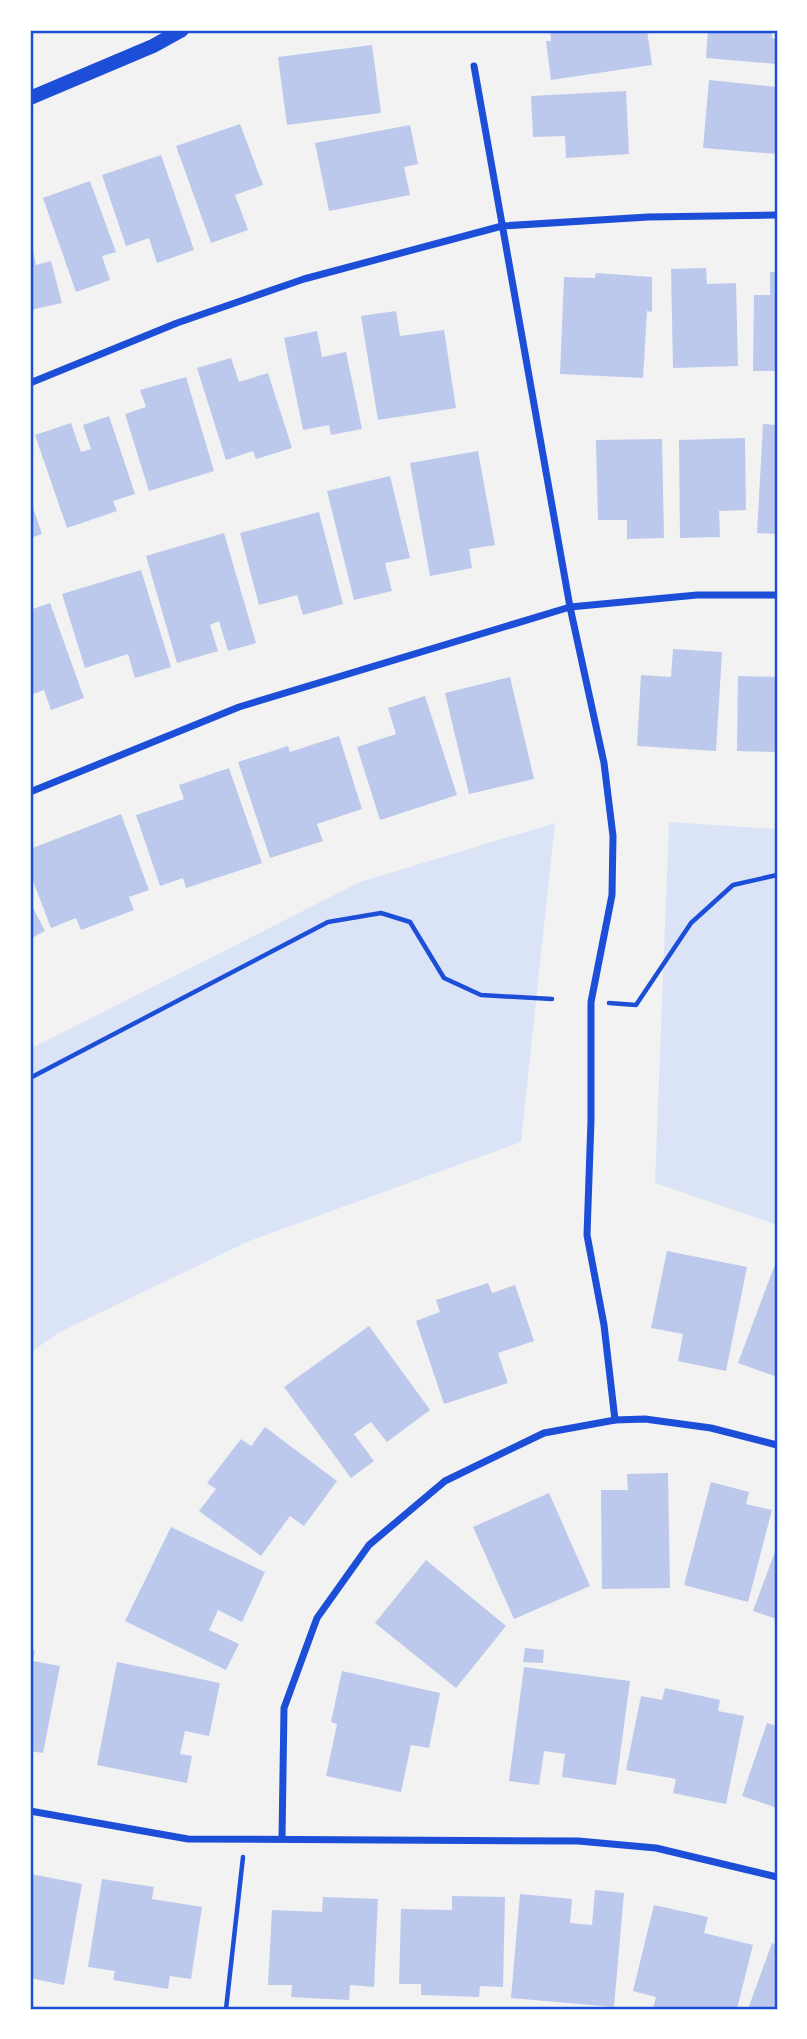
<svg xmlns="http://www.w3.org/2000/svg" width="807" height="2039" font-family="'Nunito Sans',sans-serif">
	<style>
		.green { fill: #dbe4f7 }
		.building { fill: #bdc9ec }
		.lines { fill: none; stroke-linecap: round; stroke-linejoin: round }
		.path { stroke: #1d4ed8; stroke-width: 4.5 }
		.minor { stroke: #1d4ed8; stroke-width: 7 }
		.secondary { stroke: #1d4ed8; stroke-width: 14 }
		.neatline { fill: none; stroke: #1d4ed8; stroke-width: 2.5 }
	</style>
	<rect width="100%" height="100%" fill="#f2f2f2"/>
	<g class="green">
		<polygon points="669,822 777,829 777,1225 655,1183"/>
		<polygon points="555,823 521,1142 249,1241 58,1333 30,1353 30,1049 360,882"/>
	</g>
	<g class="building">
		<polygon points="550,30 647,30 652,65 551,80 546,41 551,41"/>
		<polygon points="708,30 773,30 772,38 777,39 777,64 706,58"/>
		<polygon points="372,45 381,113 287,125 278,57"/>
		<polygon points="709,80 777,87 777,154 703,148"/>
		<polygon points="626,91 629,154 566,158 565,136 533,137 531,96"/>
		<polygon points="240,124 263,185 235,195 248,230 211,243 176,146"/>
		<polygon points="410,125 418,164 404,167 410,195 329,211 315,143"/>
		<polygon points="161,155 194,250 157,263 149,238 126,246 102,175"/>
		<polygon points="90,181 116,252 102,256 110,280 76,292 43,198"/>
		<polygon points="31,243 36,265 51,261 62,303 30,310"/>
		<polygon points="706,268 707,284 736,283 738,366 673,368 671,269"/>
		<polygon points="770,272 777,272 777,371 753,371 754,295 770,295"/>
		<polygon points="596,273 652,277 652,312 647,311 643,378 560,374 564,277 595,278"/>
		<polygon points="396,311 400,336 444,330 456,408 378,420 361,316"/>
		<polygon points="317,331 322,357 346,352 362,429 331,435 329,425 303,430 284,338"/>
		<polygon points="231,358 239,382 268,373 292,448 256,459 253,451 226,460 197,368"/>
		<polygon points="186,377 214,471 149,491 125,414 146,407 140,390"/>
		<polygon points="109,416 135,494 113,501 117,511 67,528 35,435 71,423 81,452 91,449 83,425"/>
		<polygon points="763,424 777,425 777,534 757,533"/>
		<polygon points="745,438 746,510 719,511 720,537 680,538 679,440"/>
		<polygon points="662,439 664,538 627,539 627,520 598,520 596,440"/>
		<polygon points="478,451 495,545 469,549 472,568 430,576 410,463"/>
		<polygon points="390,476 410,558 385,563 392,591 354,600 327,491"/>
		<polygon points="30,499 42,534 30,538"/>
		<polygon points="319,512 343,604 303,615 297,595 259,605 240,533"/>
		<polygon points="224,533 256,643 228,651 219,621 210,625 218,651 177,663 146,556"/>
		<polygon points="141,570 171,667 135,678 128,654 85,668 62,594"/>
		<polygon points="50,603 84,698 51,710 44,690 30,695 30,610"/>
		<polygon points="673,649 722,652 716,751 637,746 641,675 671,677"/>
		<polygon points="738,676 777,677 777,752 737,751"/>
		<polygon points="510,677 534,779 469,794 445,693"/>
		<polygon points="425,696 457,795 380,820 357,747 396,734 388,708"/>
		<polygon points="339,736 362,809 317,824 323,841 270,858 238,762 288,746 290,752"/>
		<polygon points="229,768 262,863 186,888 183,878 160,886 136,815 184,799 179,785"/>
		<polygon points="121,814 149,890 129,897 134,910 81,930 76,918 51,928 30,873 30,849"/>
		<polygon points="30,902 45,931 30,939"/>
		<polygon points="667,1251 747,1267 726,1371 678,1361 683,1334 651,1328"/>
		<polygon points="774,1267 777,1269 777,1377 738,1363"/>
		<polygon points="488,1283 492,1293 515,1285 534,1341 498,1353 508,1383 444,1404 416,1321 440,1312 436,1300"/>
		<polygon points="369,1326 430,1410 387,1442 371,1422 354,1434 374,1461 351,1478 284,1387"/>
		<polygon points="265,1427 337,1481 304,1526 290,1516 261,1556 199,1511 216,1489 207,1483 241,1439 251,1446"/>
		<polygon points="668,1473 670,1588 602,1589 601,1490 628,1490 627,1474"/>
		<polygon points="711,1482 749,1492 746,1504 772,1510 748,1602 684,1585"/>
		<polygon points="549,1493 590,1586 514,1619 473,1527"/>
		<polygon points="171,1527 265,1572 242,1622 218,1610 209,1630 239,1644 226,1670 125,1621"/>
		<polygon points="777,1546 777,1619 753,1611"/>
		<polygon points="426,1560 506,1626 456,1688 375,1623"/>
		<polygon points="525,1648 544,1650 543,1663 523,1662"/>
		<polygon points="30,1650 35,1651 33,1661 60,1666 43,1753 30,1751"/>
		<polygon points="117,1662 220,1683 209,1736 185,1731 180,1754 192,1756 187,1783 97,1765"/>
		<polygon points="524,1667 630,1681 616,1785 562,1777 565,1754 544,1751 539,1785 509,1781"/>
		<polygon points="342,1671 440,1693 429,1748 411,1745 401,1792 326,1776 337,1724 331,1722"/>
		<polygon points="665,1688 720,1700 718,1711 744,1716 726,1804 673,1793 676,1779 626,1770 641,1696 662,1700"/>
		<polygon points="767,1723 777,1726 777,1808 742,1796"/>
		<polygon points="31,1874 82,1884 64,1985 30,1978"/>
		<polygon points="102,1879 154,1887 152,1899 202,1907 191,1979 170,1976 168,1989 113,1980 115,1971 88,1967"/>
		<polygon points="595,1890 624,1893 614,2007 511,1998 520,1894 572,1899 570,1923 592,1925"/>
		<polygon points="452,1896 505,1897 503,1987 480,1986 479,1997 421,1995 421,1984 399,1984 401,1909 452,1910"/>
		<polygon points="323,1897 378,1899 374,1987 350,1985 349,2000 291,1997 292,1985 268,1985 272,1910 322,1912"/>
		<polygon points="654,1905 708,1917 704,1933 753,1945 737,2009 653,2009 656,1997 633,1991"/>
		<polygon points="772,1943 777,1945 777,2009 748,2009"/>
	</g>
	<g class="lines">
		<g class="path">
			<polyline points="609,1003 636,1005 691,923 733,885 777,875"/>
			<polyline points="30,1078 328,922 381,913 410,922 444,978 481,995 552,999"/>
			<polyline points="226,2009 243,1857"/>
		</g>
		<g class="minor">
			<polyline points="474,66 570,607 604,763 613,836 612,895 591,1002 591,1120 587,1235 604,1325 615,1420"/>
			<polyline points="30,383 177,323 304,279 502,226 648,217 777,215"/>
			<polyline points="30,792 239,707 570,607 697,595 777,595"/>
			<polyline points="30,1811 188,1839 578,1841 656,1848 777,1877"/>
			<polyline points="282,1838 284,1708 317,1618 369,1545 445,1481 544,1433 615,1420 645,1419 711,1428 777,1445"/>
		</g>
		<polyline class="secondary" points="30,98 153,46 182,30"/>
	</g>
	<rect width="807" height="2039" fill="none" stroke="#ffffff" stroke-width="63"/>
	<rect x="32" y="32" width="744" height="1976" class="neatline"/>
</svg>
